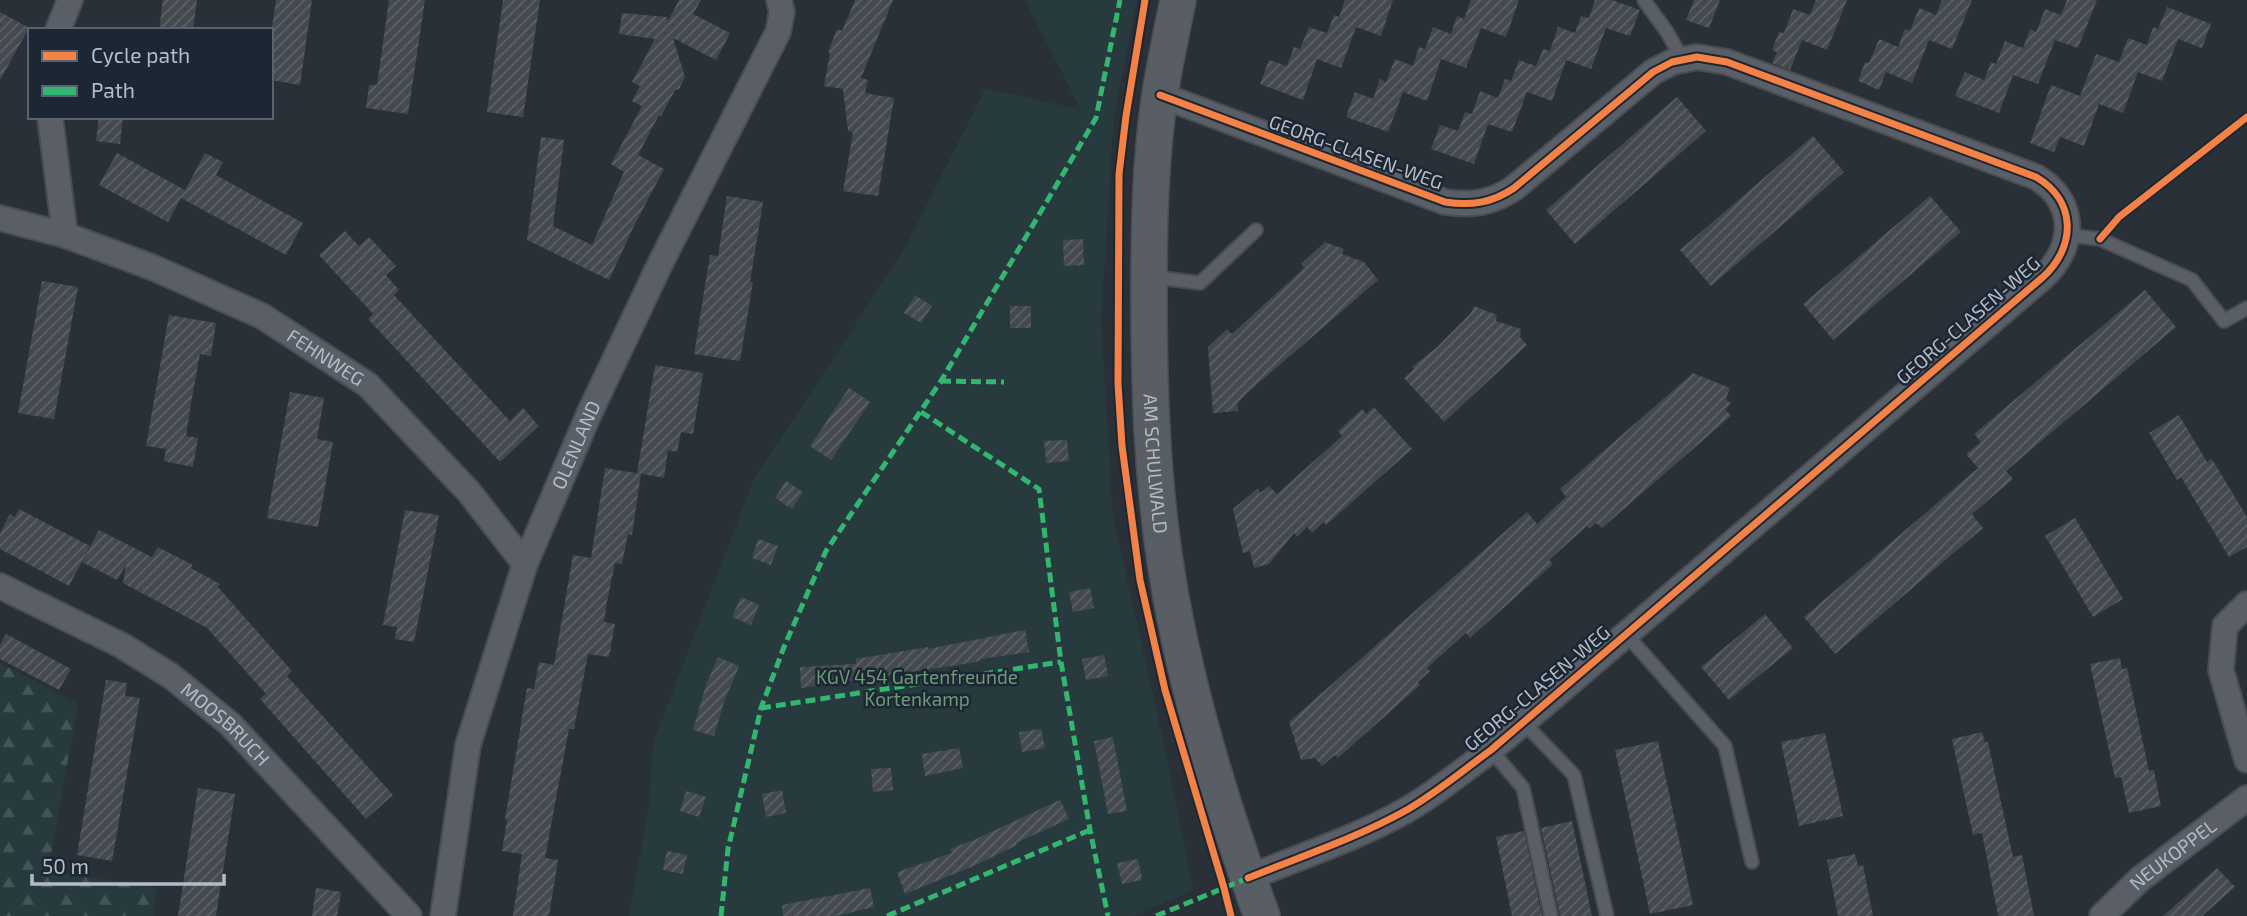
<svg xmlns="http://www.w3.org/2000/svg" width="2247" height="916" font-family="'Exo 2',sans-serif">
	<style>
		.forest { fill: url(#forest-firs) }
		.garden { fill: #273a3e }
		.building { fill: url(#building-hatch) }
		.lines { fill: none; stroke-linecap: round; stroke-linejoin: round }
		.lane-casing { stroke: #484c53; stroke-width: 16 }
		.street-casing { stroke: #484c53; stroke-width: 28 }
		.secondary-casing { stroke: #484c53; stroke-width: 38 }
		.lane { stroke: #5a5e66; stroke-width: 12 }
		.street { stroke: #5a5e66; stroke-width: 24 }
		.secondary { stroke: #595d64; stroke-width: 35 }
		.quiet { stroke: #33b770; stroke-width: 5; stroke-dasharray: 10 5; stroke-linecap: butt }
		.cycleway-casing { stroke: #1d2633; stroke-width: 11 }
		.cycleway { stroke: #f48246; stroke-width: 7 }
		.labels { text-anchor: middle; stroke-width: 5; stroke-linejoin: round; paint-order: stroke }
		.street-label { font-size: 19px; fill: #b4bcc9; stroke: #1d2633 }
		.park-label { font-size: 19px; fill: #6b9a76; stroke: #1d2633 }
	</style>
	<defs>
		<pattern id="forest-firs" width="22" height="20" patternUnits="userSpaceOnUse" patternTransform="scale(1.75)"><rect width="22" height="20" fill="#273a3e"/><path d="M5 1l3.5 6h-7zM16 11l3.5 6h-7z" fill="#445559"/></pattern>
		<pattern id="building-hatch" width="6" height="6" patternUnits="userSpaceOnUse" patternTransform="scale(1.75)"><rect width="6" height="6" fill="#444950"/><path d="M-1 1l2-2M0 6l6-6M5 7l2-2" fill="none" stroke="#5d6168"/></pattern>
	</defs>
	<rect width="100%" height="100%" fill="#2a3038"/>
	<polygon class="forest" points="0,663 78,704 48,871 157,888 153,916 0,916"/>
	<polygon class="garden" points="1025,0 1137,0 1114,116 1101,321 1113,516 1165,749 1193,891 1132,916 629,916 649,806 653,743 754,479 903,252 985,89 1080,109"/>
	<g class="building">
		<polygon points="163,0 197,0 193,30 159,30"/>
		<polygon points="276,0 312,0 300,85 271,80 271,35"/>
		<polygon points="389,0 425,0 408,114 366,108 369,85 377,85"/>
		<polygon points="503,0 540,0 523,117 487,112"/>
		<polygon points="679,0 701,0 693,14 730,33 716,60 673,38 685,77 679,89 675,90 661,116 659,115 638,155 664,169 634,226 609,280 527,240 541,137 564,140 553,226 592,245 624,172 611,164 642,106 632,101 640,86 632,82 655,39 619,34 622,13 667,17 668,21"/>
		<polygon points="855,0 893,0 861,78 868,80 865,93 894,98 878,196 843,191 853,132 848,131 843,89 824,86 830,53 828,52 837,29 842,31"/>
		<polygon points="1345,0 1393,0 1381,36 1356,27 1341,68 1317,59 1303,100 1260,84 1269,60 1287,66 1294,47 1300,49 1309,27 1327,33 1334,15 1339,17"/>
		<polygon points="1471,0 1519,0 1506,37 1481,28 1466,68 1441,59 1427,101 1403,92 1388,132 1346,117 1355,92 1373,99 1380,79 1386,82 1395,59 1413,66 1419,47 1425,49 1433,27 1451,34 1457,16 1464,19"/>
		<polygon points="1595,0 1612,0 1640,10 1630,36 1606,28 1591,69 1566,60 1552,101 1527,92 1512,132 1488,124 1474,164 1431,149 1440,125 1458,131 1465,112 1472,114 1480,91 1498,98 1505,79 1511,81 1519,60 1536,66 1543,49 1550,51 1558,27 1575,33 1581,16 1589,18"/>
		<polygon points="1694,0 1720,0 1709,28 1686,20"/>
		<polygon points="1816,0 1847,0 1827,50 1802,40 1790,70 1772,63 1777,52 1772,50 1779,32 1784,33 1793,9 1810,15"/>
		<polygon points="1942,0 1972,0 1952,49 1929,40 1912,83 1886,72 1879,90 1858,81 1865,62 1869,63 1879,39 1898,47 1905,29 1910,31 1919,8 1936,15"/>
		<polygon points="2067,0 2097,0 2078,48 2055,40 2038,84 2013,75 1999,113 1955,96 1965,72 1984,80 1991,62 1996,64 2005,41 2023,48 2030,29 2036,32 2045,9 2061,15"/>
		<polygon points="2167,7 2211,24 2202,48 2178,39 2162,81 2138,72 2123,113 2099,104 2084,146 2060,137 2054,152 2030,143 2051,85 2080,96 2096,54 2119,62 2128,38 2147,45 2153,27 2158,29"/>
		<polygon points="0,12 29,28 0,80"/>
		<polygon points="1677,97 1706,131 1575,244 1546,210"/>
		<polygon points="99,117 123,117 120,144 96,141"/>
		<polygon points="1813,136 1844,172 1711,286 1680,250"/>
		<polygon points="117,153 185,190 205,153 223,162 216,175 303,223 286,255 181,198 168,222 99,185"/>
		<polygon points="727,196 763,202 750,282 753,282 740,361 694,354 710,255 718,256"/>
		<polygon points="1930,196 1961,232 1833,340 1803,304"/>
		<polygon points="345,231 359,246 369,237 396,266 386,275 399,290 394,295 510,421 523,408 539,426 500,462 368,319 373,314 319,255"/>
		<polygon points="1083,239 1084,265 1064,266 1063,240"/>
		<polygon points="1325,242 1344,249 1342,254 1364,262 1378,280 1247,393 1237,404 1238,411 1213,413 1208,347 1227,329 1232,334 1304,268 1301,264"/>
		<polygon points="42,281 78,287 54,419 18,413"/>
		<polygon points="2145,290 2176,327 2006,471 2013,479 1972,514 1983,528 1835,654 1804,617 1978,468 1966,454 1981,442 1974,434"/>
		<polygon points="915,295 932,306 921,323 904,313"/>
		<rect x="1010" y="306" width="21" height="22"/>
		<polygon points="1474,306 1497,315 1496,321 1521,329 1520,337 1527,345 1444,422 1404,378 1414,369 1412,367 1437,347 1471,313"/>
		<polygon points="169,315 216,323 211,356 200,354 191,403 186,436 198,438 193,467 164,461 166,449 146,446"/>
		<polygon points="655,365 703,373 693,434 681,432 677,452 668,450 664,478 637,473"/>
		<polygon points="1693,373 1730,388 1726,399 1731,404 1725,409 1731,416 1602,528 1596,523 1589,529 1587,526 1549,560 1553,564 1500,611 1470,638 1466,633 1427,668 1430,671 1418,682 1420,685 1338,758 1335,755 1322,766 1315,758 1301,760 1289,722 1527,512 1537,524 1566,497 1560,489"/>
		<polygon points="849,388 870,402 831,460 810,446"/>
		<polygon points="290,392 324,398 317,439 333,442 318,527 267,518"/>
		<polygon points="1374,407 1412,449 1326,525 1324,522 1312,533 1307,527 1297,537 1294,533 1269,564 1254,568 1250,551 1243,553 1233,509 1258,488 1260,493 1269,486 1277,494 1342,436 1338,431 1362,409 1366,414"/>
		<polygon points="2179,415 2207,462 2212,459 2247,517 2247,547 2229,557 2181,477 2177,480 2149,433"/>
		<polygon points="1067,440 1069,461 1046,463 1044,441"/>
		<polygon points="605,468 641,474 632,535 628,534 622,564 615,563 607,602 604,622 615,624 609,657 588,654 574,729 569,729 545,858 558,860 549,916 513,916 522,854 502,851 507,819 505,819 527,688 534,689 539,662 554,665 573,555 591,558"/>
		<polygon points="786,481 803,492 792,509 775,498"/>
		<polygon points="19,509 90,546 69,586 0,549 0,533 10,514 15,517"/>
		<polygon points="405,510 439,515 414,642 395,639 397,627 383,625"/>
		<polygon points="2075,518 2123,599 2093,617 2045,536"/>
		<polygon points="99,530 152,557 158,547 193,565 191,568 220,584 218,587 292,671 287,676 393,795 366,819 260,699 266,694 207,628 123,583 126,565 117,580 82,562"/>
		<polygon points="758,539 778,546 771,565 752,558"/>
		<polygon points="1090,588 1094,608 1073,612 1069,592"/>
		<polygon points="741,597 759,605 751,625 732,617"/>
		<polygon points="1765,614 1793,648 1729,700 1701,667"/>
		<polygon points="1025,630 1029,652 980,659 980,661 958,665 801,688 800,667 856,664 856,659 928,647 928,649"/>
		<polygon points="6,634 71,669 59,690 0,659 0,645"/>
		<polygon points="1104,655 1108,676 1086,680 1082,659"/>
		<polygon points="718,657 739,666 724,702 714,736 693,730 706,685"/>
		<polygon points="2120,658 2122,669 2127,668 2149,771 2154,770 2161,806 2129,813 2121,777 2115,778 2090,664"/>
		<polygon points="106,680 127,683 125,696 140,698 112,861 77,855"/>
		<polygon points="1041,729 1045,748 1022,752 1019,732"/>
		<polygon points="1982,732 1985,743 1988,742 2013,857 2022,855 2034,916 1998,916 1982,833 1973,835 1952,739"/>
		<polygon points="1825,733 1843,816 1799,826 1781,742"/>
		<polygon points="1113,737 1127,811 1108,814 1094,741"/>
		<polygon points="1658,741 1693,905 1650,914 1615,750"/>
		<polygon points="959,748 963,768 925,776 922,754"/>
		<polygon points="891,768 893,790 873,792 871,769"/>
		<polygon points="198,788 235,794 230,826 216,916 178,916"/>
		<polygon points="782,790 786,813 766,817 762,794"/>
		<polygon points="686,791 706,797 699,817 680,811"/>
		<polygon points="1060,800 1069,819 1016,843 1017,845 976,865 905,894 897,872 952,853 950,849 976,839"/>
		<polygon points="1572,821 1592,916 1560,916 1541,828"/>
		<polygon points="1524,831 1542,916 1512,916 1496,837"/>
		<polygon points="667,851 687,855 683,874 663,870"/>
		<polygon points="1855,854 1858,866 1863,865 1873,916 1838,916 1827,860"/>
		<polygon points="1138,859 1142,880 1122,884 1117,863"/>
		<polygon points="2217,868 2235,887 2202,916 2163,916"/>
		<polygon points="316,888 341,892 337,916 312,916"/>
		<polygon points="870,888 874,907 836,916 783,916 782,905"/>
	</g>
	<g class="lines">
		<defs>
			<g id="lane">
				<polyline points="1644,0 1667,32 1683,60"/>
				<polyline points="2067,235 2100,239 2192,280 2224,321 2247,308"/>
				<polyline points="1153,277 1200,283 1256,230"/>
				<polyline points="1626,634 1725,746 1752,862"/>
				<polyline points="1523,722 1574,775 1607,916"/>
				<polyline points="1491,750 1523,788 1551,916"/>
			</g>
			<g id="street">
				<polyline points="58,30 70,0"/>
				<path d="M1160,95L1445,202C1471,206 1492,203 1514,188L1653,72L1672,62L1697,57L1727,62L2036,177C2077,201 2076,247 2043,277L1491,750C1462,771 1434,795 1403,812C1354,839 1299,857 1248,878"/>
				<polyline points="0,218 65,235 50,117"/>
				<path id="s1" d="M65,235L154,268L262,316L368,385L469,492L525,564"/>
				<path id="s2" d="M0,586L121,645L171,676L230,724L409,916"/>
				<polyline points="2247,604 2225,626 2221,670 2247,760"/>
				<path id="s3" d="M443,916L468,745L525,564L589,414L661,262L778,32L782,12L779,0"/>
				<path id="s4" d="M2102,916L2140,879L2247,798"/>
			</g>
			<g id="secondary">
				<path id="s5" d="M1178,0C1172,31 1165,62 1160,94C1150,159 1149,228 1149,295C1149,389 1152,481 1167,574C1186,691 1221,805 1262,916"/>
			</g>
		</defs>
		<use href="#lane" class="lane-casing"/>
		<use href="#street" class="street-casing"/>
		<use href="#secondary" class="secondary-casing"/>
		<use href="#lane" class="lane"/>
		<use href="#street" class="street"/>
		<use href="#secondary" class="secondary"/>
		<g class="quiet">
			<polyline points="941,381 1004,382"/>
			<polyline points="921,412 1039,489 1061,662 1090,830 1108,916"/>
			<polyline points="761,708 1061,662"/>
			<polyline points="721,916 728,849 761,708 784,647 826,551 941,381 1096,118 1120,0"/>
			<polyline points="887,916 1090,830"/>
			<polyline points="1156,916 1248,878"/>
		</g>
		<defs>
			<g id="cycleway">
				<polyline points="1145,0 1126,116 1119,174 1118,384 1122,446 1140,580 1165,690 1224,888 1231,916"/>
				<path d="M1160,95L1445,202C1471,206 1492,203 1514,188L1653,72L1672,62L1697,57L1727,62L2036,177C2077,201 2076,247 2043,277L1491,750C1462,771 1434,795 1403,812C1354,839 1299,857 1248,878"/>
				<polyline points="2100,239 2119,217 2247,117"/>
			</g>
		</defs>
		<use href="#cycleway" class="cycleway-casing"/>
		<use href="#cycleway" class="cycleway"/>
	</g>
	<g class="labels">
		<g class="street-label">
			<text transform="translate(1356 152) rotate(20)" y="7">GEORG-CLASEN-WEG</text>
			<text transform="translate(1968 320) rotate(-41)" y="7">GEORG-CLASEN-WEG</text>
			<text dy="7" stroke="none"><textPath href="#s1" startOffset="289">FEHNWEG</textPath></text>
			<text dy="7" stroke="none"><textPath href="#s3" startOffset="492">OLENLAND</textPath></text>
			<text dy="7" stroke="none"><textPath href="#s5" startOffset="466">AM SCHULWALD</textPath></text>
			<text transform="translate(1537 688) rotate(-40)" y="7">GEORG-CLASEN-WEG</text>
			<text dy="7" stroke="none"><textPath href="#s2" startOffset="266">MOOSBRUCH</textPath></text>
			<text dy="7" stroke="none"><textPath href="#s4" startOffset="94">NEUKOPPEL</textPath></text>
		</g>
		<g class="park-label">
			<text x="917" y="684">KGV 454 Gartenfreunde<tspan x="917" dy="22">Kortenkamp</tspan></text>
		</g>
	</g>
	<rect x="28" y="28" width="245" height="91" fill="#1d2633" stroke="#59626f" stroke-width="2"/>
	<rect x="42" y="51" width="35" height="10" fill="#f48246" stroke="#59626f" stroke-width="2"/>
	<text x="91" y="63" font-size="21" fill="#b4bcc9">Cycle path</text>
	<rect x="42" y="86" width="35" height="10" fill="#33b770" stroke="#59626f" stroke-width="2"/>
	<text x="91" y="98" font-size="21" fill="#b4bcc9">Path</text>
	<path d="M32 874v10h192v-10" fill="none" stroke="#b4bcc9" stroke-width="3.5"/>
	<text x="42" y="874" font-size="21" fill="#b4bcc9" stroke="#1d2633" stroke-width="5" paint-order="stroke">50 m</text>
</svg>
